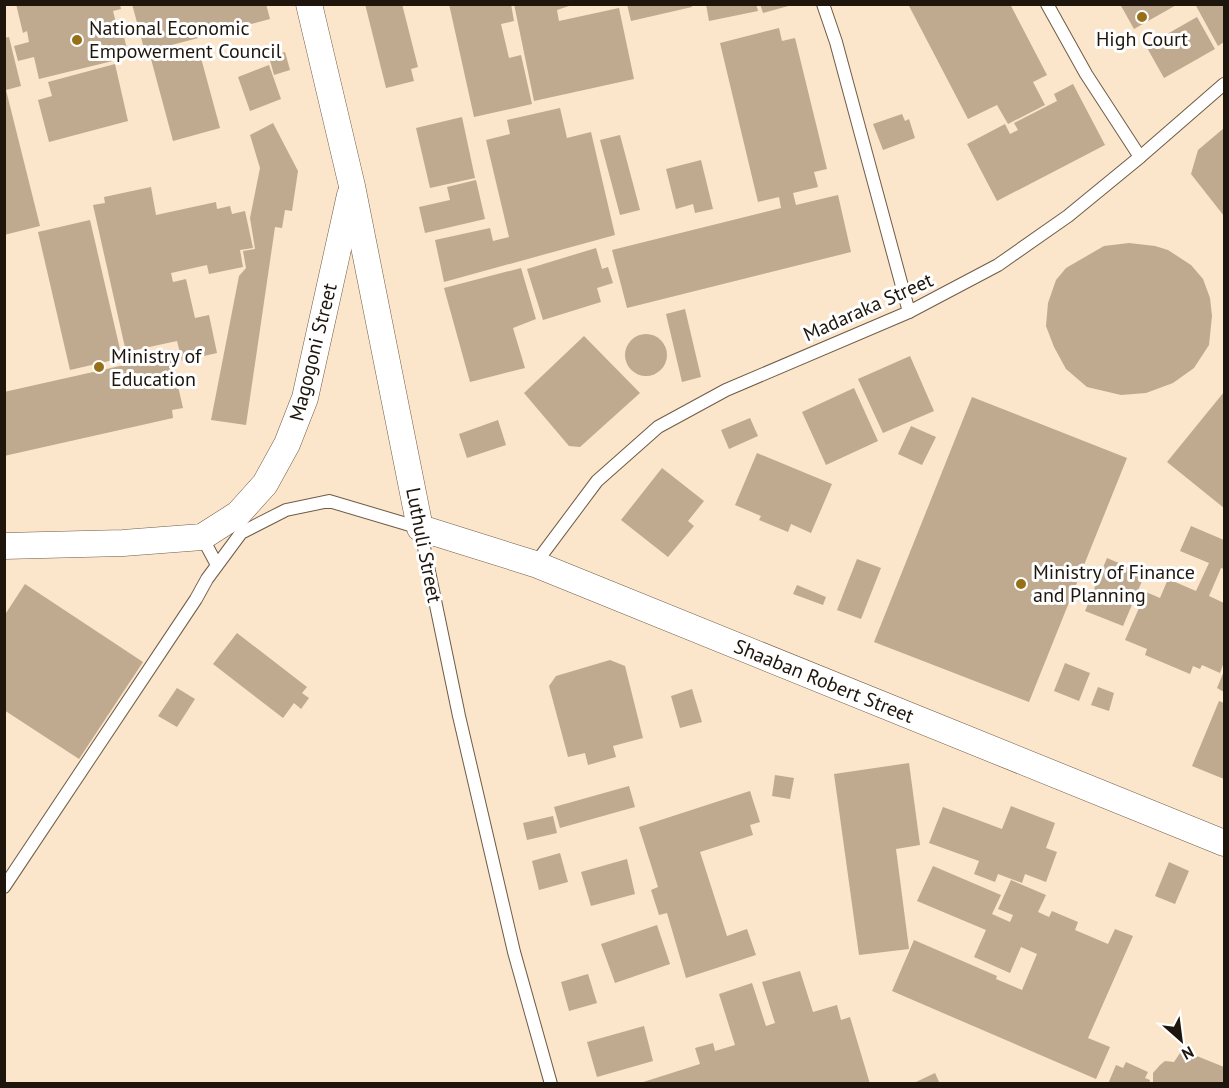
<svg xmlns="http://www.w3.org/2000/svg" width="1229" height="1088" font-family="'PT Sans',sans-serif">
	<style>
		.building { fill: #bfa98f }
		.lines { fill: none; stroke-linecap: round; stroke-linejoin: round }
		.service-casing { stroke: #6f5c45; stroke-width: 14 }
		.minor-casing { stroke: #6f5c45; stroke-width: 27 }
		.service { stroke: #fff; stroke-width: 12 }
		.minor { stroke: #fff; stroke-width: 26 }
		.poi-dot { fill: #966f19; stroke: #fff; stroke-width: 2 }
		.labels { text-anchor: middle; stroke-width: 6; stroke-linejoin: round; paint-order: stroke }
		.poi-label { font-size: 20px; fill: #1e160d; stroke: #fff; text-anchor: start }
		.street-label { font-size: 20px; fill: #1e160d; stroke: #fff }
	</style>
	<rect width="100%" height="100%" fill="#fbe5cb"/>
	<g class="building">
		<polygon points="16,4 120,4 121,9 113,11 120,38 124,37 129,57 39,79 34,57 18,61 14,46 29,42 27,31 23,33"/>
		<polygon points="132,4 266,4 270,19 145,52"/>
		<polygon points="365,4 402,4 418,67 411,69 414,81 386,88"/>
		<polygon points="449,4 511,4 514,21 501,24 509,58 521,55 532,104 474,117"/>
		<polygon points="514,4 575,4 557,10 559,21 619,8 634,79 534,101"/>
		<polygon points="627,4 691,4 692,7 631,21"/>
		<polygon points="706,4 756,4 758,11 709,21"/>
		<polygon points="760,4 792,4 792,5 763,13"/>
		<polygon points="908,4 1010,4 1047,75 1033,82 1045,105 1008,124 997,105 968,119"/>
		<polygon points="1120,4 1178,4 1134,29"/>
		<polygon points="1195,4 1224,4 1224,42 1218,46"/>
		<polygon points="1197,17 1215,49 1164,78 1146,46"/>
		<polygon points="779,28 782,41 795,38 827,169 814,172 818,187 793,193 796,205 838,195 851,252 627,308 612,250 781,208 779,197 758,202 720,43"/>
		<polygon points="9,37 21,86 6,90 40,226 4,235 4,38"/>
		<polygon points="198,47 220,128 173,141 151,59"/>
		<polygon points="285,52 290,70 274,75 269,57"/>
		<polygon points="115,64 128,121 49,142 38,100 52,96 48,82"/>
		<polygon points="269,65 281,99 250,111 238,77"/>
		<polygon points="1073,84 1105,145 997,201 967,144 1005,124 1010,134 1018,130 1014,123 1057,101 1054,94"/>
		<polygon points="560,108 567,138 591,132 615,235 444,282 435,240 490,228 493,241 509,237 486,140 510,134 507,120"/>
		<polygon points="902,114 905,121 909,119 915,138 883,150 873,124"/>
		<polygon points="462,117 475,178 430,188 416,128"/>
		<polygon points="273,123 298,171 292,211 285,210 282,228 275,227 246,425 211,420 239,276 246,268 243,251 255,249 250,218 260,168 250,135"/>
		<polygon points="1224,128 1224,216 1191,174 1198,150"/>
		<polygon points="620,135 640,210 620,215 600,140"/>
		<polygon points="701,160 713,209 695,213 693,204 676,209 666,169"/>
		<polygon points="476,180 485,219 425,233 419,207 450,200 447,187"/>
		<polygon points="151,187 156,215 216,202 217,209 230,206 232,214 245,211 253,248 240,250 243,267 209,274 207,265 171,273 173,282 186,279 195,318 209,315 217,353 182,361 177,341 126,352 93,205 105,203 104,197"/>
		<polygon points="90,220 122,358 70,370 38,232"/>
		<polygon points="1129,243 1155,246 1168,250 1191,265 1203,279 1210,298 1212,316 1209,345 1194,368 1173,383 1146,393 1121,395 1087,387 1066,369 1054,347 1046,326 1048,303 1056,280 1066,268 1104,246"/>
		<polygon points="596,248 602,269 608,267 613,283 597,288 601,302 543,320 527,269"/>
		<polygon points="521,268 536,319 513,328 525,368 470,382 444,288"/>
		<polygon points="685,309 701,377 682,382 666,314"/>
		<circle cx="646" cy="355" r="21"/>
		<polygon points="584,336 640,393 580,447 569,446 524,393"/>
		<polygon points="910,356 934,411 883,433 858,379"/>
		<polygon points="160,357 161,363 172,360 183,408 172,410 173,418 4,456 4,392"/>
		<polygon points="854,388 878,441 826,465 802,412"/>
		<polygon points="1224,392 1224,508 1167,462"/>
		<polygon points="972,397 1127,458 1029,702 874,642"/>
		<polygon points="750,418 758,436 729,449 721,430"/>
		<polygon points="498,420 506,445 467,458 459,434"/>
		<polygon points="911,426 936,437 922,465 898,454"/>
		<polygon points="757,453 832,484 811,533 791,524 788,532 759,520 761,516 735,505"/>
		<polygon points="662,468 704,501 688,521 694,526 668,557 621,520"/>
		<polygon points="1191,526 1224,540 1224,569 1221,568 1209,596 1224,603 1224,662 1220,673 1202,665 1200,669 1193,666 1190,674 1145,655 1147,649 1125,640 1146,592 1160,598 1168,579 1196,591 1209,563 1180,551"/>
		<polygon points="1107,558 1145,574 1123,626 1085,611"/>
		<polygon points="857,559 881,568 861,619 837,610"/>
		<polygon points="25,584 143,662 79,759 4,710 4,616"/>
		<polygon points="797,585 826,597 823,605 793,594"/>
		<polygon points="237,633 307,687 302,693 309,698 301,709 294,703 283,718 213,664"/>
		<polygon points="610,660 625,666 643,738 613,746 616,757 588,765 585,753 568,757 549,686 556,676"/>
		<polygon points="1065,663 1090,673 1079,701 1054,691"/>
		<polygon points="1224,671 1224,692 1217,688"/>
		<polygon points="1098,687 1114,693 1109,711 1091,705"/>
		<polygon points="177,688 195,699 177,727 158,716"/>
		<polygon points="692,689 702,722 680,728 671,696"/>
		<polygon points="1219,701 1224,703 1224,779 1192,766"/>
		<polygon points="909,763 920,845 896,849 909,949 859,955 834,774"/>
		<polygon points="775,775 794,778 790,799 772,796"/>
		<polygon points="629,786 635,807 560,828 554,807"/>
		<polygon points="750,791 760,822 750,825 753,835 700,852 727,936 747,929 756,955 686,978 667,913 659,915 651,890 658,887 639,827"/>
		<polygon points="1011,806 1055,823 1046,848 1057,852 1046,882 1025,874 1022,883 998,874 995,882 974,874 979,861 929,843 943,807 1002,829"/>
		<polygon points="553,816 557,833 527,840 523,823"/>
		<polygon points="560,853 568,882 539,890 532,861"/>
		<polygon points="627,859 635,894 591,906 581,872"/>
		<polygon points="1169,862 1189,871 1175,904 1155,896"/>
		<polygon points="933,866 1001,895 992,914 1010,922 1013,915 998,909 1011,880 1046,895 1038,912 1049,917 1052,911 1078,922 1075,930 1108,944 1115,929 1133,936 1088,1038 1110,1047 1096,1079 892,991 914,940 997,976 996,979 1022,990 1037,954 1021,947 1010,973 974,957 986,930 917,901"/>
		<polygon points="657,925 670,964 615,983 601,944"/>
		<polygon points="800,971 813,1012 837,1005 841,1020 850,1017 870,1084 637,1084 700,1064 695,1048 713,1043 715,1051 735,1045 719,994 752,983 766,1026 775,1023 762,982"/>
		<polygon points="588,974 597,1003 569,1011 561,982"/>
		<polygon points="644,1026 653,1061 597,1077 587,1042"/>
		<polygon points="1182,1050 1224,1067 1224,1084 1153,1084 1153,1073 1160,1065 1165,1061 1174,1062"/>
		<polygon points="1126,1062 1148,1072 1145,1078 1150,1080 1149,1084 1108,1084 1116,1065 1123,1068"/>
		<polygon points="935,1073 940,1084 917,1084 916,1082"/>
	</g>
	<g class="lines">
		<defs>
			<g id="service">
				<polyline points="823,4 836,42 909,312"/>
				<polyline points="1047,4 1086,74 1140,157"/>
				<polyline points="202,537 217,565"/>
				<polyline points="535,564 597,481 658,427 726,390 909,312 998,265 1068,216 1140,157 1224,84"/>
				<polyline points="4,887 196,599 207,579 241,533 286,510 329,501 420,528 459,716 514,952 551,1084"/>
			</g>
			<g id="minor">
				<polyline points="309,4 352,186 420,528 535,564 1224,843"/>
				<polyline points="4,546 123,543 202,537 238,514 265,484 287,444 305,398 350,195"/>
			</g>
		</defs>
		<use href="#service" class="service-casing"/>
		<use href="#minor" class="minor-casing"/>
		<use href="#service" class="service"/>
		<use href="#minor" class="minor"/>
	</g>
	<g class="poi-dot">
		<circle cx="1142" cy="17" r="6"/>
		<circle cx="77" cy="40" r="6"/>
		<circle cx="99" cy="367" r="6"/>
		<circle cx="1021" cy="584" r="6"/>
	</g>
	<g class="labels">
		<g class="poi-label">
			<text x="89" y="35">National Economic<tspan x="89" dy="23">Empowerment Council</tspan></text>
			<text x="1142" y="46" text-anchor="middle">High Court</text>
			<text x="111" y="363">Ministry of<tspan x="111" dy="23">Education</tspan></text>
			<text x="1033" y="579">Ministry of Finance<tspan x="1033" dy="23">and Planning</tspan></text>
		</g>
		<g class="street-label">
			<text transform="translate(868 307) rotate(-24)" y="7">Madaraka Street</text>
			<text transform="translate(313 352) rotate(-76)" y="7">Magogoni Street</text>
			<text transform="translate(424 545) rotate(79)" y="7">Luthuli Street</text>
			<text transform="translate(824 681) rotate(22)" y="7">Shaaban Robert Street</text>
		</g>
	</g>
	<rect width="1229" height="1088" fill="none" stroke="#1e160d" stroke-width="12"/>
	<g transform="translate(1181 1040) rotate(152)" stroke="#ffffff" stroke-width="4.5" paint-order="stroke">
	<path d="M0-4.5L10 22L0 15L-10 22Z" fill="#1e160d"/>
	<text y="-9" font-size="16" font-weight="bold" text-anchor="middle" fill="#1e160d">N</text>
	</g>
</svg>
